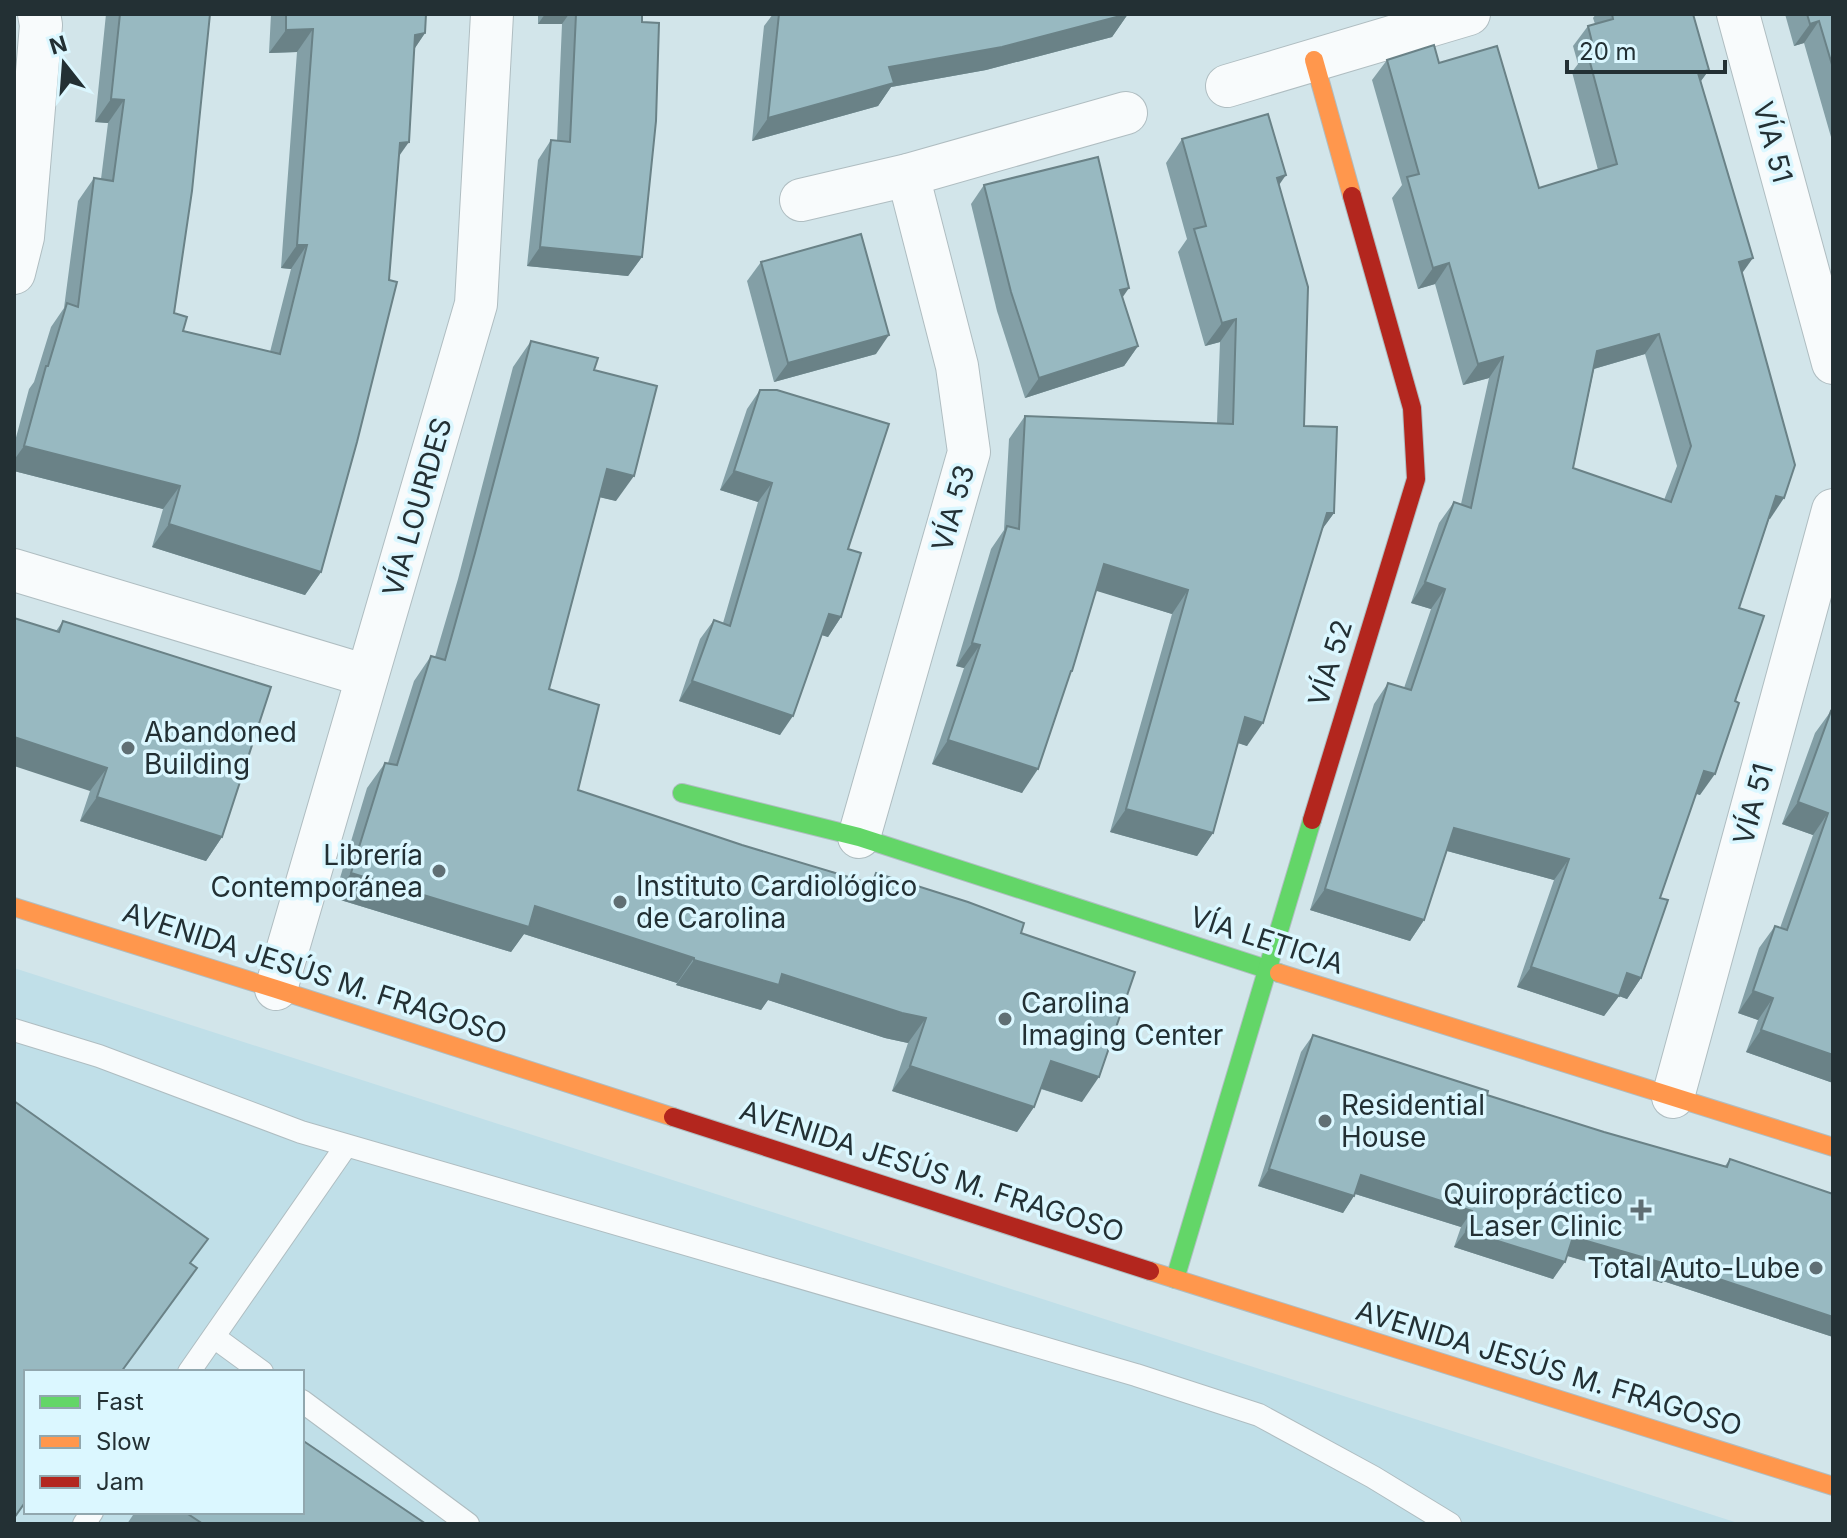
<svg xmlns="http://www.w3.org/2000/svg" width="1847" height="1538" font-family="Inter,sans-serif">
	<style>
		.built { fill: #c0dfe8; fill-rule: evenodd }
		.lines { fill: none; stroke-linecap: round; stroke-linejoin: round }
		.lane-casing { stroke: #afbdc1; stroke-width: 24 }
		.street-casing { stroke: #afbdc1; stroke-width: 44 }
		.fast-casing { stroke: #afbdc1; stroke-width: 20 }
		.slow-casing { stroke: #afbdc1; stroke-width: 20 }
		.jam-casing { stroke: #afbdc1; stroke-width: 20 }
		.lane { stroke: #f8fbfc; stroke-width: 22 }
		.street { stroke: #f8fbfc; stroke-width: 42 }
		.fast { stroke: #63d668; stroke-width: 18 }
		.slow { stroke: #ff974d; stroke-width: 18 }
		.jam { stroke: #b3261e; stroke-width: 18 }
		.wall { fill: #839fa6; fill-rule: evenodd }
		.shaded-wall { fill: #6a8287 }
		.building { fill: #98b9c1; stroke: #6a8287; stroke-width: 2; fill-rule: evenodd }
		.poi-dot { fill: #606f74; stroke: #dbf7ff; stroke-width: 3 }
		.labels { text-anchor: middle; stroke-width: 7; stroke-linejoin: round; paint-order: stroke }
		.street-label { font-size: 28px; fill: #233034; stroke: #dbf7ff }
		.poi-label { font-size: 28px; fill: #233034; stroke: #dbf7ff; text-anchor: start }
	</style>
	<rect width="100%" height="100%" fill="#d2e5ea"/>
	<path class="built" d="M14,968L1741,1524H14ZM26,1372H302V1512H26Z"/>
	<g class="lines">
		<defs>
			<g id="lane">
				<polyline points="14,1030 99,1056 301,1132 1136,1375 1259,1415 1373,1477 1450,1524"/>
				<polyline points="214,1337 262,1372"/>
				<polyline points="189,1372 346,1146"/>
				<polyline points="302,1401 468,1524"/>
				<polyline points="84,1524 92,1512"/>
			</g>
			<g id="street">
				<polyline points="1738,14 1833,363"/>
				<polyline points="1227,86 1469,14"/>
				<polyline points="801,200 908,175 1126,113"/>
				<polyline points="14,273 23,237 41,25 39,14"/>
				<polyline points="14,570 367,676"/>
				<polyline points="859,837 969,452 957,366 908,175"/>
				<polyline points="276,989 476,304 492,14"/>
				<polyline points="1673,1097 1833,510"/>
			</g>
			<g id="fast">
				<polyline points="682,793 859,837 1279,973"/>
				<polyline points="1175,1279 1312,820"/>
			</g>
			<g id="slow">
				<polyline points="1314,60 1352,196"/>
				<polyline points="14,907 276,989 673,1117"/>
				<polyline points="1279,973 1833,1147"/>
				<polyline points="1150,1271 1833,1486"/>
			</g>
			<g id="jam">
				<polyline points="1312,820 1416,479 1412,408 1352,196"/>
				<polyline points="673,1117 1150,1271"/>
			</g>
		</defs>
		<use href="#lane" class="lane-casing"/>
		<use href="#street" class="street-casing"/>
		<use href="#fast" class="fast-casing"/>
		<use href="#slow" class="slow-casing"/>
		<use href="#jam" class="jam-casing"/>
		<use href="#lane" class="lane"/>
		<use href="#street" class="street"/>
		<use href="#fast" class="fast"/>
		<use href="#slow" class="slow"/>
		<use href="#jam" class="jam"/>
	</g>
	<g class="wall">
		<polygon points="106,14 210,14 174,313 183,331 270,352 291,269 281,268 297,52 269,53 271,14 426,14 425,33 414,49 399,156 321,572 305,595 152,547 163,509 14,471 14,445 29,389 34,382 51,327 64,308 78,201 94,178 101,179 108,123 95,122"/>
		<polygon points="538,14 642,14 642,257 628,276 527,266 538,160 551,140 557,141 562,24 538,24"/>
		<polygon points="773,14 1128,14 1112,37 986,70 891,87 878,106 752,141 764,26"/>
		<path d="M1596,14H1693L1709,70L1701,81L1742,274L1770,519H1769L1739,608L1700,795L1696,794L1660,898L1641,978L1627,999L1619,996L1604,1016L1517,987L1554,880L1447,851L1424,920L1410,941L1310,910L1374,704L1388,683L1404,688L1431,609L1411,603L1439,523L1454,502L1461,504L1489,378L1463,385L1435,284L1418,289L1392,198L1402,185L1372,80L1387,60L1439,63L1539,188L1598,170L1572,72L1578,64L1573,46L1588,26L1595,24L1593,18ZM1645,354L1677,466L1664,500L1573,468L1594,369Z"/>
		<polygon points="1785,14 1833,14 1833,144 1804,43 1794,46"/>
		<polygon points="1182,139 1279,185 1304,426 1334,513 1321,531 1247,746 1238,743 1213,833 1197,856 1110,832 1172,614 1096,590 1072,671 1069,676 1022,793 932,764 964,668 956,666 991,549 1004,530 1009,439 1025,416 1217,423 1220,342 1205,346 1178,252 1187,239 1166,163"/>
		<polygon points="984,185 1122,297 1138,346 1124,366 1025,398 997,311 971,204"/>
		<polygon points="761,262 876,354 774,382 747,281"/>
		<polygon points="531,341 594,370 616,501 600,497 549,689 578,790 742,845 869,883 876,873 1021,933 1082,1102 1041,1089 1034,1107 1017,1132 892,1091 908,1043 885,1038 768,1000 761,1010 676,985 677,983 524,934 511,952 334,898 367,788 385,763 388,763 414,681 431,656 435,657 458,579 513,367"/>
		<polygon points="760,390 848,549 841,617 828,637 822,635 780,735 679,701 700,639 714,620 723,623 758,502 720,490 747,409"/>
		<polygon points="63,621 222,837 206,861 80,821 90,791 56,631"/>
		<polygon points="1831,711 1833,711 1833,1083 1746,1052 1758,1020 1738,1013 1759,948 1775,926 1780,928 1813,835 1782,824 1815,733"/>
		<polygon points="1313,1035 1487,1095 1604,1132 1725,1166 1730,1159 1833,1194 1833,1337 1663,1281 1662,1283 1567,1256 1553,1279 1454,1247 1461,1227 1355,1194 1343,1213 1258,1186 1301,1052"/>
		<polygon points="135,1512 302,1512 426,1524 127,1524"/>
	</g>
	<g class="shaded-wall">
		<polygon points="545,14 569,14 562,24 538,24"/>
		<polygon points="1128,14 1112,37 986,70 891,87 878,106 752,141 768,118 889,67"/>
		<polygon points="1819,21 1804,43 1794,46 1810,24"/>
		<polygon points="313,29 297,52 269,53 286,30"/>
		<polygon points="425,33 409,57 415,35"/>
		<polygon points="1709,70 1694,90 1698,73"/>
		<polygon points="111,99 124,100 108,123 95,122"/>
		<polygon points="409,142 392,166 400,143"/>
		<polygon points="1286,175 1270,198 1277,178"/>
		<polygon points="297,245 307,245 291,269 281,268"/>
		<polygon points="540,247 642,257 628,276 527,266"/>
		<polygon points="1753,258 1738,279 1739,262"/>
		<polygon points="1449,263 1435,284 1418,289 1433,268"/>
		<polygon points="1129,288 1116,307 1120,290"/>
		<polygon points="1236,319 1220,342 1205,346 1222,323"/>
		<polygon points="1659,334 1645,354 1583,372 1597,351"/>
		<polygon points="889,335 876,354 774,382 788,363"/>
		<polygon points="1138,346 1124,366 1025,398 1039,378"/>
		<polygon points="1503,357 1489,378 1463,385 1478,364"/>
		<polygon points="24,446 180,486 163,509 14,471 14,460"/>
		<polygon points="607,469 634,476 616,501 590,495"/>
		<polygon points="734,471 772,483 758,502 720,490"/>
		<polygon points="1776,496 1784,498 1770,519 1762,517"/>
		<polygon points="1327,513 1334,513 1317,536"/>
		<polygon points="169,524 321,572 305,595 152,547"/>
		<polygon points="1104,564 1188,590 1172,614 1087,588"/>
		<polygon points="1425,582 1445,589 1431,609 1411,603"/>
		<polygon points="829,614 841,617 828,637 815,633"/>
		<polygon points="972,643 980,645 964,668 956,666"/>
		<polygon points="692,681 793,716 780,735 679,701"/>
		<polygon points="1245,717 1263,723 1247,746 1229,740"/>
		<polygon points="14,737 107,768 90,791 14,766"/>
		<polygon points="948,740 1038,769 1022,793 932,764"/>
		<polygon points="1704,771 1715,774 1700,795 1690,791"/>
		<polygon points="97,797 222,837 206,861 80,821"/>
		<polygon points="1798,802 1828,813 1813,835 1782,824"/>
		<polygon points="1126,809 1213,833 1197,856 1110,832"/>
		<polygon points="1454,828 1569,859 1554,880 1440,849"/>
		<polygon points="351,873 535,906 694,958 677,983 524,934 511,952 334,898"/>
		<polygon points="1325,889 1424,920 1410,941 1310,910"/>
		<polygon points="694,960 782,974 926,1018 908,1043 885,1038 768,1000 761,1010 676,985"/>
		<polygon points="1531,967 1627,973 1641,978 1627,999 1619,996 1604,1016 1517,987"/>
		<polygon points="1753,991 1773,998 1758,1020 1738,1013"/>
		<polygon points="1761,1030 1833,1055 1833,1083 1746,1052"/>
		<polygon points="1051,1061 1099,1077 1082,1102 1033,1086"/>
		<polygon points="910,1066 1034,1107 1017,1132 892,1091"/>
		<polygon points="1269,1169 1354,1196 1343,1213 1258,1186"/>
		<polygon points="1361,1175 1472,1211 1461,1227 1349,1192"/>
		<polygon points="1466,1231 1565,1262 1553,1279 1454,1247"/>
		<polygon points="1573,1237 1674,1264 1833,1317 1833,1337 1663,1281 1662,1283 1561,1254"/>
	</g>
	<g class="building">
		<polygon points="120,14 210,14 192,191 174,313 187,317 183,331 280,354 307,245 297,245 313,29 286,30 286,14 426,14 425,33 415,35 409,142 400,143 389,280 397,282 357,442 321,572 169,524 180,486 24,446 46,366 48,366 67,303 78,307 94,178 113,181 124,100 111,99"/>
		<polygon points="576,14 642,14 642,22 659,23 656,121 642,257 540,247 551,140 570,142"/>
		<polygon points="779,14 1128,14 1002,47 889,67 894,83 768,118"/>
		<path d="M1612,14H1693L1709,70L1698,73L1753,258L1739,262L1795,465L1784,498L1776,496L1739,608L1764,616L1735,701L1739,703L1715,774L1704,771L1660,898L1668,900L1641,978L1627,973L1619,996L1531,967L1569,859L1454,828L1424,920L1325,889L1388,683L1411,690L1445,589L1425,582L1454,502L1471,508L1503,357L1478,364L1449,263L1433,268L1407,177L1419,174L1387,60L1434,45L1439,63L1497,46L1539,188L1617,164L1587,51L1594,50L1588,26L1613,19ZM1659,334L1691,446L1671,502L1573,468L1597,351Z"/>
		<polygon points="1807,14 1833,14 1833,68 1819,21 1810,24"/>
		<polygon points="1268,114 1286,175 1277,178 1308,287 1304,426 1337,427 1334,513 1327,513 1263,723 1245,717 1213,833 1126,809 1188,590 1104,564 1072,671 1071,671 1038,769 948,740 980,645 972,643 1007,526 1019,529 1025,416 1233,424 1236,319 1222,323 1194,229 1206,226 1182,139"/>
		<polygon points="1098,157 1129,288 1120,290 1138,346 1039,378 1011,292 984,185"/>
		<polygon points="861,234 889,335 788,363 761,262"/>
		<polygon points="531,341 598,358 594,370 657,386 634,476 607,469 549,689 599,705 578,790 742,845 872,884 876,873 968,902 1024,923 1021,933 1135,972 1099,1077 1051,1061 1034,1107 910,1066 926,1018 902,1013 782,974 779,985 694,960 694,958 535,906 529,927 351,873 385,763 397,765 431,656 445,660 475,553"/>
		<polygon points="760,390 777,390 889,424 848,549 861,553 841,617 829,614 793,716 692,681 714,620 730,626 772,483 734,471"/>
		<polygon points="14,618 59,632 63,621 271,687 222,837 97,797 107,768 14,737"/>
		<polygon points="1831,711 1833,712 1833,1055 1761,1030 1773,998 1753,991 1775,926 1787,930 1828,813 1798,802"/>
		<polygon points="1313,1035 1488,1091 1487,1095 1604,1132 1727,1167 1730,1159 1833,1194 1833,1317 1674,1264 1673,1266 1573,1237 1565,1262 1466,1231 1472,1211 1361,1175 1354,1196 1269,1169"/>
		<polygon points="14,1101 208,1239 190,1263 197,1268 121,1372 26,1372 26,1501 14,1518"/>
		<polygon points="302,1440 426,1524 203,1524 185,1512 302,1512"/>
	</g>
	<g class="poi-dot">
		<circle cx="128" cy="748" r="8"/>
		<circle cx="439" cy="871" r="8"/>
		<circle cx="620" cy="902" r="8"/>
		<circle cx="1005" cy="1019" r="8"/>
		<circle cx="1325" cy="1121" r="8"/>
		<path d="M1637 1198h8v8h8v8h-8v8h-8v-8h-8v-8h8z"/>
		<circle cx="1816" cy="1268" r="8"/>
	</g>
	<g class="labels">
		<g class="street-label">
			<text transform="translate(1773 142) rotate(75)" y="10">VÍA 51</text>
			<text transform="translate(417 507) rotate(-74)" y="10">VÍA LOURDES</text>
			<text transform="translate(953 508) rotate(-74)" y="10">VÍA 53</text>
			<text transform="translate(1330 663) rotate(-73)" y="10">VÍA 52</text>
			<text transform="translate(1753 804) rotate(-75)" y="10">VÍA 51</text>
			<text transform="translate(1267 940) rotate(18)" y="10">VÍA LETICIA</text>
			<text transform="translate(315 973) rotate(18)" y="10">AVENIDA JESÚS M. FRAGOSO</text>
			<text transform="translate(932 1171) rotate(18)" y="10">AVENIDA JESÚS M. FRAGOSO</text>
			<text transform="translate(1549 1368) rotate(17)" y="10">AVENIDA JESÚS M. FRAGOSO</text>
		</g>
		<g class="poi-label">
			<text x="144" y="742">Abandoned<tspan x="144" dy="32">Building</tspan></text>
			<text x="423" y="865" text-anchor="end">Librería<tspan x="423" dy="32">Contemporánea</tspan></text>
			<text x="636" y="896">Instituto Cardiológico<tspan x="636" dy="32">de Carolina</tspan></text>
			<text x="1021" y="1013">Carolina<tspan x="1021" dy="32">Imaging Center</tspan></text>
			<text x="1341" y="1115">Residential<tspan x="1341" dy="32">House</tspan></text>
			<text x="1623" y="1204" text-anchor="end">Quiropráctico<tspan x="1623" dy="32">Laser Clinic</tspan></text>
			<text x="1800" y="1278" text-anchor="end">Total Auto-Lube</text>
		</g>
	</g>
	<rect width="1847" height="1538" fill="none" stroke="#233034" stroke-width="32"/>
	<rect x="24" y="1370" width="280" height="144" fill="#dbf7ff" stroke="#91a7ae" stroke-width="2"/>
	<rect x="40" y="1396" width="40" height="12" fill="#63d668" stroke="#91a7ae" stroke-width="2"/>
	<text x="96" y="1410" font-size="24" fill="#233034">Fast</text>
	<rect x="40" y="1436" width="40" height="12" fill="#ff974d" stroke="#91a7ae" stroke-width="2"/>
	<text x="96" y="1450" font-size="24" fill="#233034">Slow</text>
	<rect x="40" y="1476" width="40" height="12" fill="#b3261e" stroke="#91a7ae" stroke-width="2"/>
	<text x="96" y="1490" font-size="24" fill="#233034">Jam</text>
	<g transform="translate(64 64) rotate(343)" stroke="#dbf7ff" stroke-width="6" paint-order="stroke">
	<path d="M0-6L14 30L0 20L-14 30Z" fill="#233034"/>
	<text y="-12" font-size="22" font-weight="bold" text-anchor="middle" fill="#233034">N</text>
	</g>
	<path d="M1567 60v12h158v-12" fill="none" stroke="#233034" stroke-width="4"/>
	<text x="1579" y="60" font-size="24" fill="#233034" stroke="#dbf7ff" stroke-width="6" paint-order="stroke">20 m</text>
</svg>
